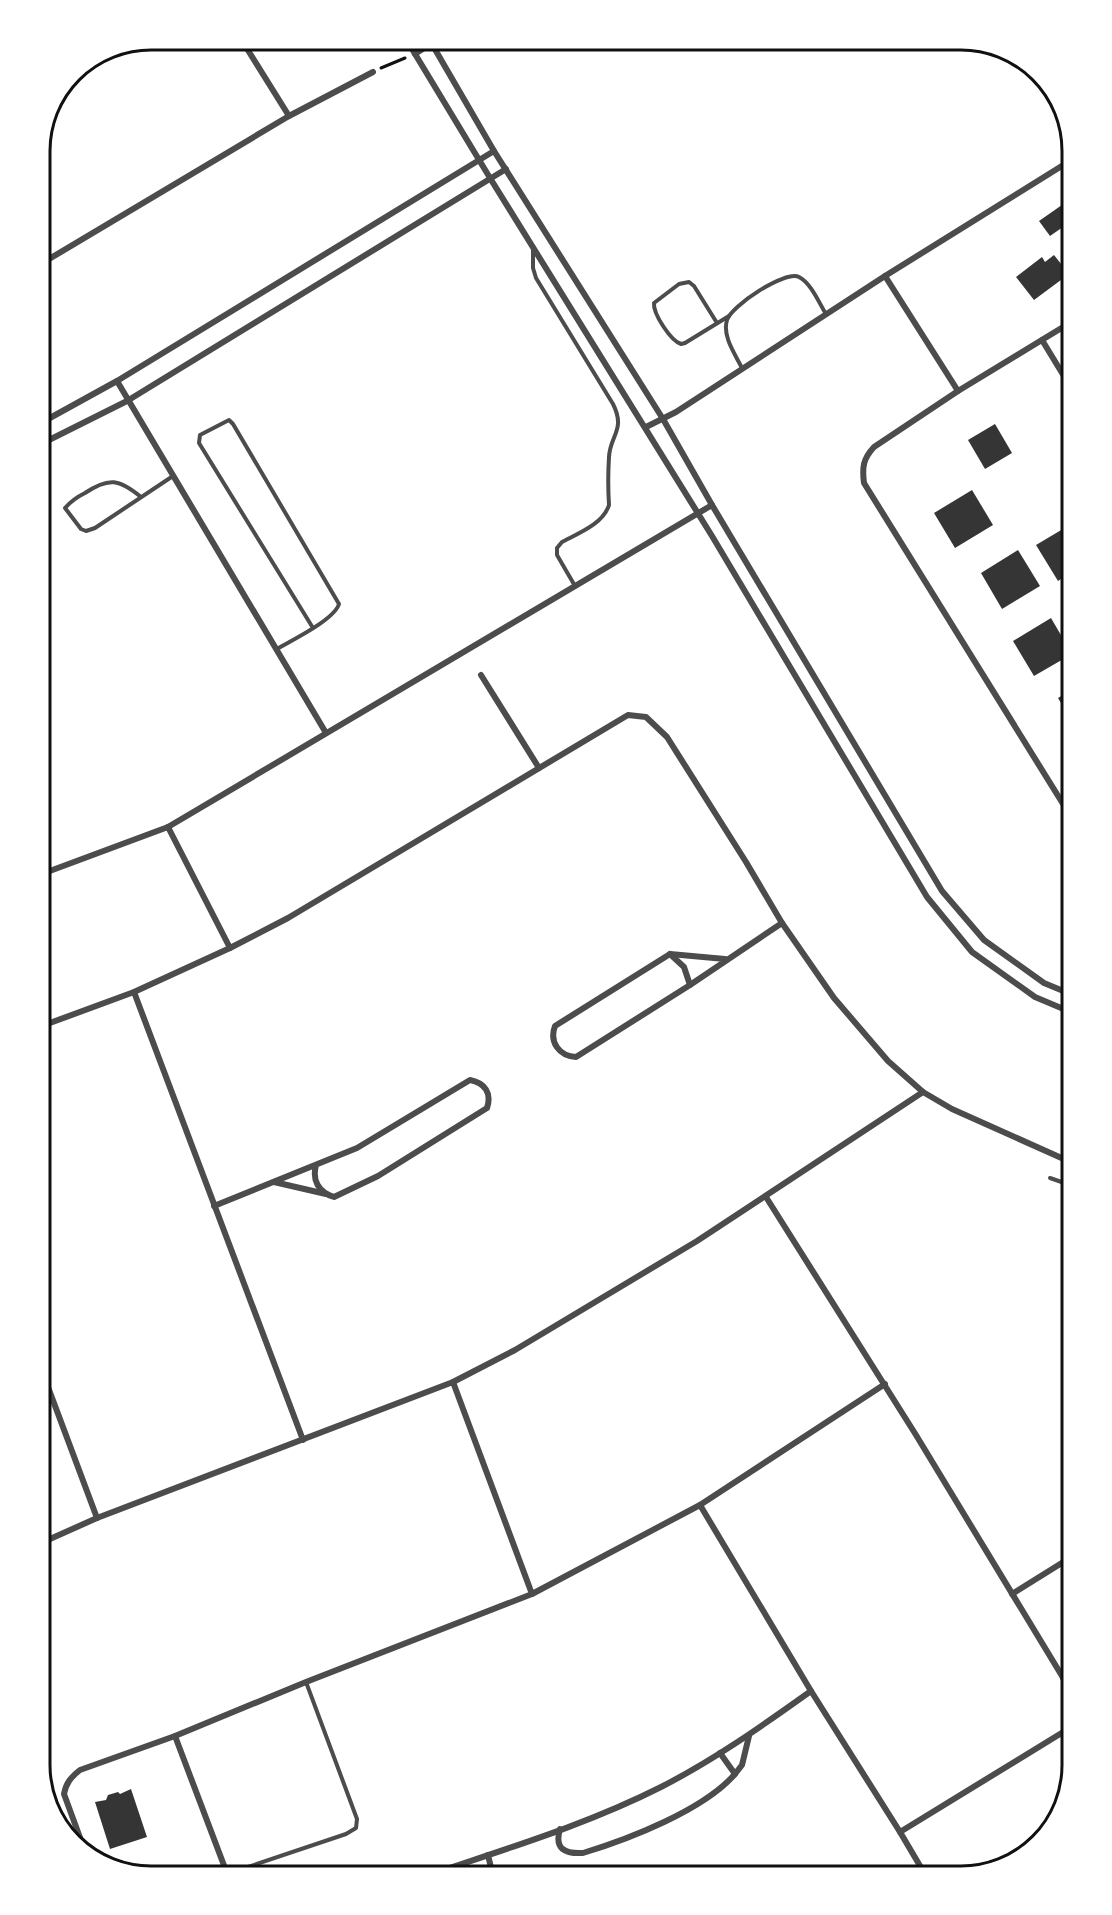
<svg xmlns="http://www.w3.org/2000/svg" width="1112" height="1915" font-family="'Sofia Sans Condensed',sans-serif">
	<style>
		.building { fill: #353535 }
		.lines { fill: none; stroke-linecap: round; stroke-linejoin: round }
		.path { stroke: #111; stroke-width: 3 }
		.service { stroke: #4c4c4c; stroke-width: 4 }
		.minor { stroke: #4c4c4c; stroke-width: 6 }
		.secondary { stroke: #111; stroke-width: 12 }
		.rim { fill: none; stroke: #111; stroke-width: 3 }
	</style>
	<rect width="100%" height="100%" fill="#fff"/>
	<g class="building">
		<polygon points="1072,198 1073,220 1050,236 1039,221"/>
		<polygon points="1054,255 1069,274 1034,300 1016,277 1042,257 1045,262"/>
		<polygon points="995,424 1012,453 985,469 968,440"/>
		<polygon points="972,490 993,525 955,548 934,513"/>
		<polygon points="1073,523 1073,571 1058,581 1036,545"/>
		<polygon points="1018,550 1040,586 1002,609 981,573"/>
		<polygon points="1051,618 1072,654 1034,676 1013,641"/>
		<polygon points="1073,689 1073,723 1058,698"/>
		<polygon points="131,1789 147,1837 110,1849 95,1802 106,1800 108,1795 118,1792 120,1794"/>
	</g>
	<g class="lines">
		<polyline class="path" points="381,68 405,58"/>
		<g class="service">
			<path d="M533,250V268L536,278L613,404C626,430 610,435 609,457C608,473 608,489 609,505C603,524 579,533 562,542L557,548V555L575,586"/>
			<path d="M717,323L694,286L689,282L679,284L654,303C653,314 671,341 681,344L685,343L729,316"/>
			<path d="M742,368C735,354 722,336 727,320C731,306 785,270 799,277C811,283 819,303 826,314"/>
			<path d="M141,497C119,479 109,477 85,493C77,497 71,501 65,508L81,529L86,531L95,528L173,476"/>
			<path d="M277,649C292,640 334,620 339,604L233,424L229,420L200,435L199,443L313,628"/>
			<polyline points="1050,1178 1073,1186"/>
			<polyline points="227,1874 346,1834 356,1828 357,1819 306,1682"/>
		</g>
		<g class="minor">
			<polyline points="241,39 289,116"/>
			<polyline points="406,39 490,178 712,536 927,897 972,952 1035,997 1073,1013"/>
			<polyline points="429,39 494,151 663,419 712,505 942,891 984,940 1044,983 1073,995"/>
			<polyline points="415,54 438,39"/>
			<polyline points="39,265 289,116 373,72"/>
			<polyline points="885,276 958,391"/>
			<polyline points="1042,340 1073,391"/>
			<polyline points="117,381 326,733"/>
			<polyline points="39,424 117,381 494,151"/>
			<polyline points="646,427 676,412 885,276 1073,159"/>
			<polyline points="39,445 127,401 506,169"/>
			<polyline points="481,675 539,768"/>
			<path d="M1073,820L864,483C862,467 863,459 874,447L958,391L1073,321"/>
			<polyline points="168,827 230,948"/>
			<polyline points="39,875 168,827 712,505"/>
			<polyline points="670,954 684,967 690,985"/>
			<path d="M725,959L670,954L555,1026C549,1042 559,1056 576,1057L690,985L782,923"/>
			<polyline points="134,992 303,1440"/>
			<polyline points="39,1027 134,992 230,948 288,918 628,715 646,717 667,737 746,862 782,923 834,998 888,1061 923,1092 952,1109 1066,1160 1073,1161"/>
			<polyline points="274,1182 326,1194"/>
			<polyline points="766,1197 916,1435 1062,1676 1073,1697"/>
			<path d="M214,1206L357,1148L470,1080C485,1083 492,1093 487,1108L378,1176L334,1197C318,1192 312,1180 316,1165"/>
			<polyline points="39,1363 97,1518"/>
			<polyline points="453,1382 532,1594"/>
			<polyline points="700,1505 811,1691 900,1832 926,1876"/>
			<polyline points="41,1543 97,1518 453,1382 515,1350 697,1241 923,1092"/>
			<polyline points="1012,1594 1073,1556"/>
			<polyline points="175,1736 228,1876"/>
			<polyline points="735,1774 742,1765 749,1736"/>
			<path d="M560,1829C554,1849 565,1854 583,1853C629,1839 704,1810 735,1774L720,1753"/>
			<polyline points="900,1832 1073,1726"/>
			<path d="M86,1854L64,1794C66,1783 71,1777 80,1770L175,1736L306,1682L532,1594L700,1505L885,1384"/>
			<polyline points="488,1855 493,1876"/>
			<path d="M426,1876C505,1849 586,1825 661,1787C714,1760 762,1726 811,1691"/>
		</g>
		<polyline class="secondary" points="49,1807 52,1815"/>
	</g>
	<path d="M0 0H1112V1915H0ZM151 50H961A101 101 0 0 1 1062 151V1765A101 101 0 0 1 961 1866H151A101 101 0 0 1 50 1765V151A101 101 0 0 1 151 50Z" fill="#fff" fill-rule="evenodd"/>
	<path class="rim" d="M151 50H961A101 101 0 0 1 1062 151V1765A101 101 0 0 1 961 1866H151A101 101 0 0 1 50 1765V151A101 101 0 0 1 151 50Z"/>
</svg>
